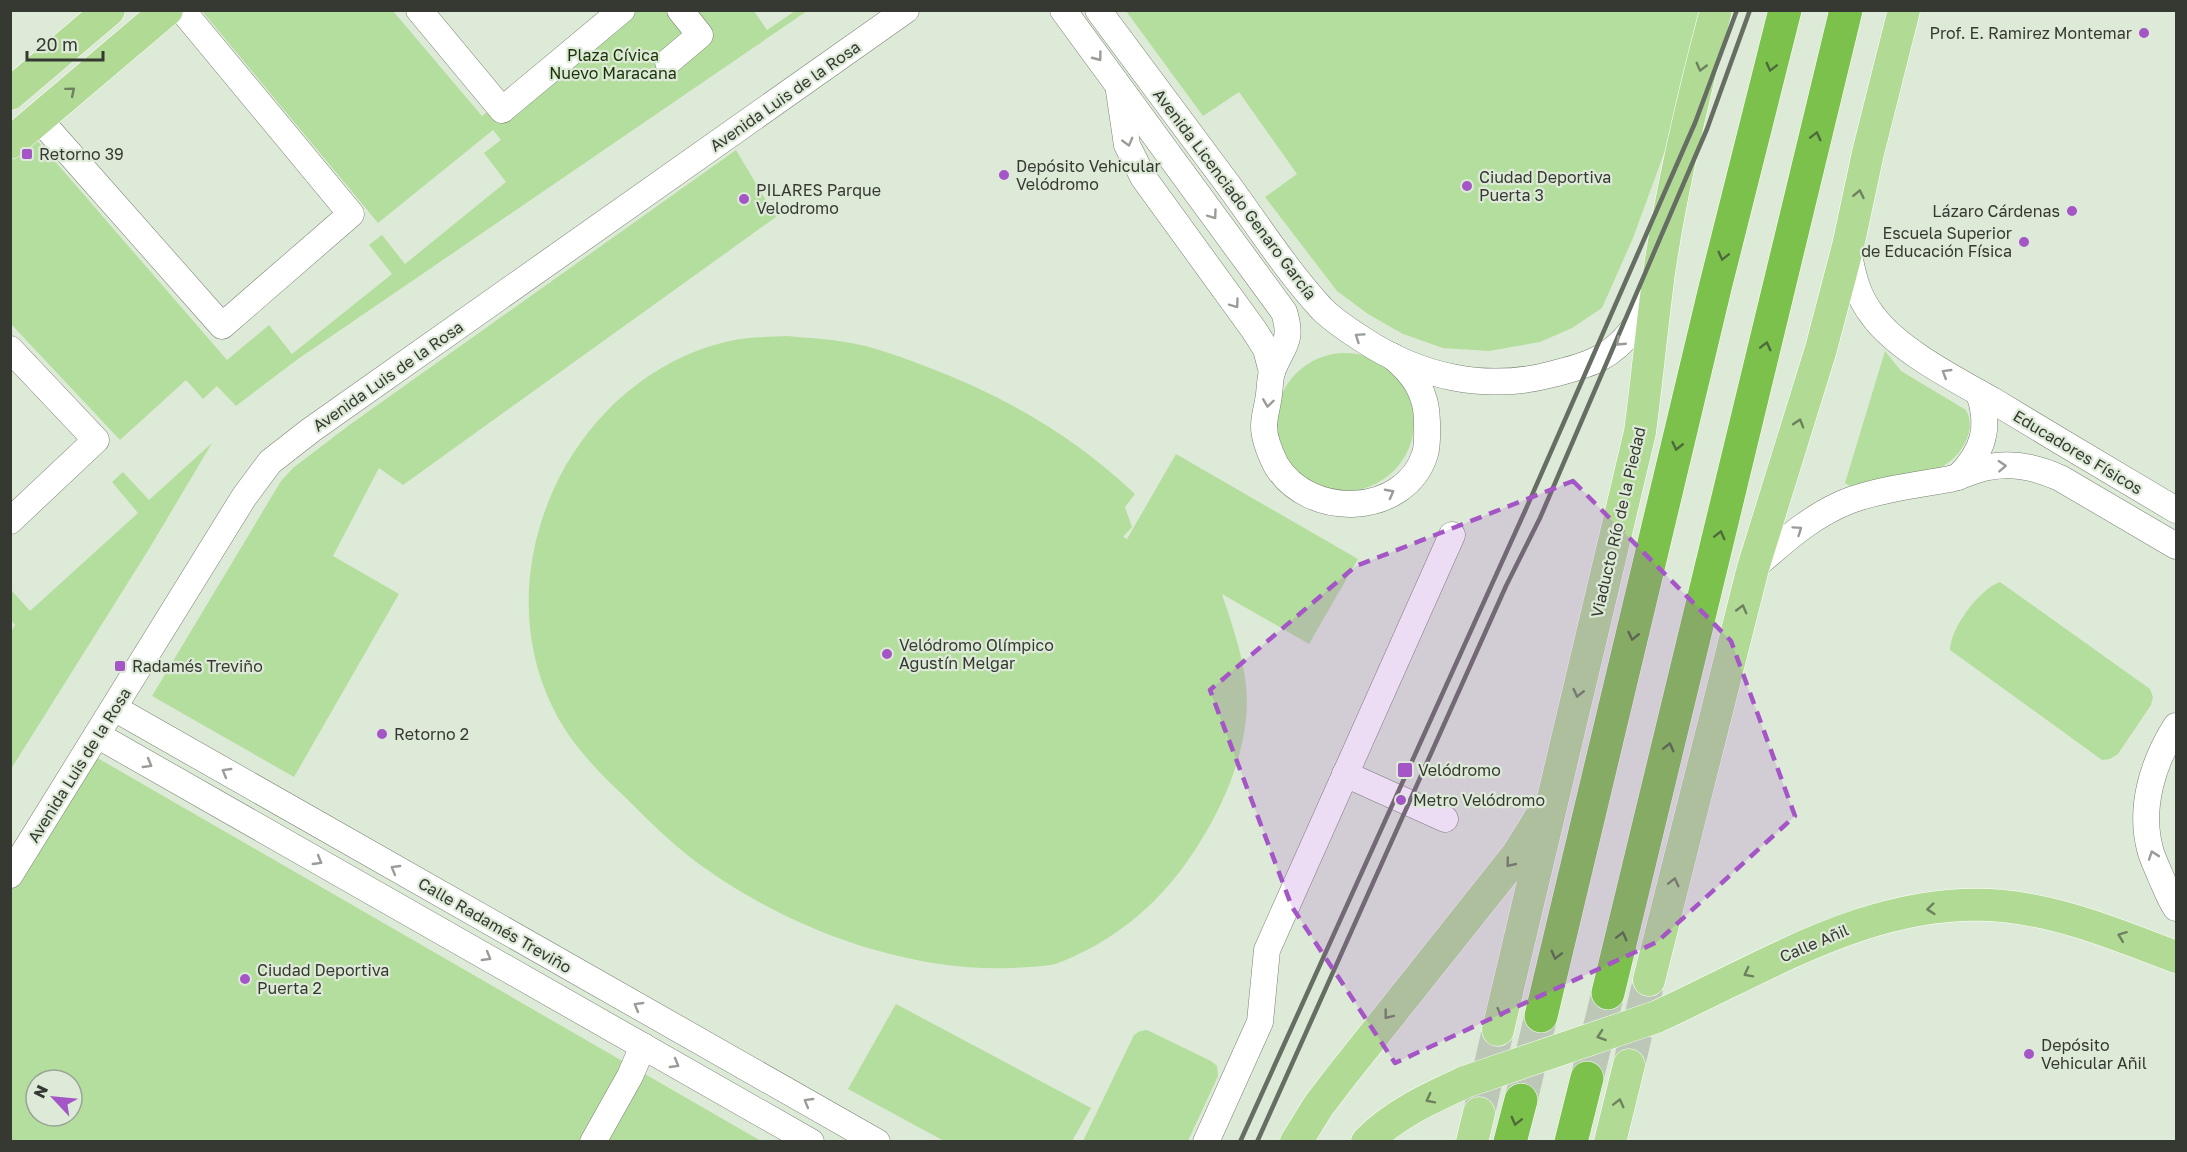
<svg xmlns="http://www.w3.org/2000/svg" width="2187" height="1152" font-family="'Golos Text',sans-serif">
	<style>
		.green { fill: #b4de9d; fill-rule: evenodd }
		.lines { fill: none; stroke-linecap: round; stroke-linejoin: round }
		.major-tunnel { stroke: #bcc7b7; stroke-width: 32; stroke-dasharray: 32 16; stroke-linecap: butt }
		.highway-tunnel { stroke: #bcc7b7; stroke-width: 33; stroke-dasharray: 33 16; stroke-linecap: butt }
		.minor-casing { stroke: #788272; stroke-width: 27 }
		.major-casing { stroke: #fff; stroke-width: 33 }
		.highway-casing { stroke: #fff; stroke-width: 34 }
		.minor { stroke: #fff; stroke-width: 26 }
		.major { stroke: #b1da94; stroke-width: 32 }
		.highway { stroke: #7dc14d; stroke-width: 33 }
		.rail { stroke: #666d62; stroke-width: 4.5 }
		.major-bridge-casing { stroke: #fff; stroke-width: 33; stroke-linecap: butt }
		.major-bridge { stroke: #b1da94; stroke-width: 32 }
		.oneway { stroke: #9a9c98 }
		.oneway2 { stroke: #6d815e }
		.oneway3 { stroke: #4e693b }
		.marked { fill: #a455c6; fill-opacity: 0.2; stroke: #a455c6; stroke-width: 4.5; stroke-dasharray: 12 8; stroke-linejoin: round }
		.poi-dot { fill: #a455c6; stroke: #deead8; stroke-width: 2 }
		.labels { text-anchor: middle; stroke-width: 4.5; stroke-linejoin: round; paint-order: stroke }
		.poi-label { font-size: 16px; fill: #353932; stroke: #deead8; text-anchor: start }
		.park-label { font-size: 16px; fill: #193304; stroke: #deead8 }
		.street-label { font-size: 16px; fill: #353932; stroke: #deead8 }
	</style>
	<rect width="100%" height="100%" fill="#deead8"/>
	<g class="green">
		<polygon points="202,11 393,11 482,116 609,11 754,11 767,30 795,11 807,11 298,359 236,406 217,386 203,399 186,380 120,440 11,324 10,144 27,129 227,360 269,325 292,354 392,274 369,245 382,235 405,264 506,182 484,153 501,140 493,130 378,223"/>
		<polygon points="1126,11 1705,11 1682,104 1633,238 1602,308 1572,328 1540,342 1489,351 1443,348 1403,334 1368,314 1337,291 1265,197 1297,174 1239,92 1203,116"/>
		<polygon points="736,150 776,217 403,485 379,468 333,556 399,594 294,777 152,696 281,481 293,468 348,426"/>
		<path d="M787,336C808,338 830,339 851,343C878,348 904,358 930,368C1006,397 1075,437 1135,494L1125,507L1132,527L1123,537L1127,539L1176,454L1358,559L1309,644L1222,594C1231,622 1241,649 1245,678C1254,733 1229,796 1200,842C1172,888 1135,925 1087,950C1076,955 1064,962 1051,965C1039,967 1025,967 1012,968C908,972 793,930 709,871C678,850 652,824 626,798C598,772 568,741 552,706C517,633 523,550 559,478C593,412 652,360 725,342C745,337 766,337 787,336Z"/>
		<path d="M1885,351L1901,371L1966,410C1978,431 1959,460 1939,468C1931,471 1920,472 1912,474C1892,479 1872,483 1852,487L1845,483Z"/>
		<circle cx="1345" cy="422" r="69"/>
		<polygon points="212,443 149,549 11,769 10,634 15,625 11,620 11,590 30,611 138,513 112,482 123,472 149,500"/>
		<path d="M2000,582L2150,689L2153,697L2151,705L2118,754L2110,759L2102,760L1950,650C1950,629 1979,589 2000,582Z"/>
		<path d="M94,756L761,1141H11L10,889ZM36,1080H72V1116H36Z"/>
		<polygon points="896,1004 1091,1108 1072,1141 944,1141 848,1089"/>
		<polygon points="1147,1030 1211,1061 1217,1066 1218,1076 1188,1141 1083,1141 1134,1035 1140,1031"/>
	</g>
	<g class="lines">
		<g class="major-tunnel">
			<polyline points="1629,1065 1649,980"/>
			<polyline points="1479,1113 1498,1030"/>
		</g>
		<g class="highway-tunnel">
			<polyline points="1587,1078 1608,993"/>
			<polyline points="1521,1100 1541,1016"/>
		</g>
		<defs>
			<g id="minor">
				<polyline points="419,10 502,110 622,10"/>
				<path d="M1063,10L1284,312C1294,343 1281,346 1272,372C1270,378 1270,387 1269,394C1268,405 1264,416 1264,426C1264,438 1271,455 1276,465C1309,520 1405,517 1425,454C1428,444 1427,432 1427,422C1427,393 1414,374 1392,356"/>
				<path d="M1098,10C1142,69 1185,127 1229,186C1259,227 1287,271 1322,309C1334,321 1348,330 1362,339C1419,377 1486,392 1553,374C1568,370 1586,366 1600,358C1625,345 1643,318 1653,292"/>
				<polyline points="668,62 700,35 680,10"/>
				<polyline points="1119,91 1127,145 1143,177 1254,330 1266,349 1272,372"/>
				<polyline points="39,119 222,326 351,214 182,10"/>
				<path d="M1848,248C1852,273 1857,296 1873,316C1898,350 1955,379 1992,400C2053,437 2115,474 2176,510"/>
				<polyline points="10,349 96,440 10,521"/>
				<path d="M1958,477C1983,452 1991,428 1979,393"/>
				<path d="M1753,568C1783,542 1813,514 1851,500C1882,489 1917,485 1950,479C1963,476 1975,469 1989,467C2014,462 2038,468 2060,478L2176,546"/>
				<polyline points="114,708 877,1142"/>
				<path d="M2176,726C2153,762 2139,807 2150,849C2152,858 2157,867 2160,875C2165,886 2169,898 2176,908"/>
				<polyline points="97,735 811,1142"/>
				<polyline points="1345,774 1445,819"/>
				<polyline points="10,875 244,497 270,462 311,430 906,10"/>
				<polyline points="593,1142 630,1076 643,1046"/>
				<polyline points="1206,1142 1260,1022 1267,950 1452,535"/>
			</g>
			<g id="major">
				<polyline points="10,94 109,10"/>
				<polyline points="10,143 167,10"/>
				<polyline points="1649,980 1753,568 1821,349 1848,246 1868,153 1904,10"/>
				<path d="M1656,1017C1767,967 1876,894 2003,906C2064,912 2120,936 2176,957"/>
				<path d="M1498,1030L1640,432C1647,379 1652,326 1659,273C1672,184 1693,97 1716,10"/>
				<polyline points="1296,1142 1319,1105 1342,1075 1517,855 1540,818"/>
				<path d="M1367,1142C1394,1114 1430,1098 1465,1082"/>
				<polyline points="1472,1142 1479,1113"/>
				<polyline points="1610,1142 1629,1065"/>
			</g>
			<g id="highway">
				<polyline points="1608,993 1846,10"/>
				<polyline points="1541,1016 1715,288 1785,10"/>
				<polyline points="1510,1142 1521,1100"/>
				<polyline points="1571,1142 1587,1078"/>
			</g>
		</defs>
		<use href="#minor" class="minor-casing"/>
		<use href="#major" class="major-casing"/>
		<use href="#highway" class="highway-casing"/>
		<use href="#minor" class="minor"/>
		<use href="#major" class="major"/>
		<use href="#highway" class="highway"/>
		<g class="rail">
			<polyline points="1240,1142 1525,511 1695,123 1737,10"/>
			<polyline points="1257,1142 1506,586 1540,518 1707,129 1750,10"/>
		</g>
		<defs>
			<polyline id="major-bridge" points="1465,1082 1656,1017"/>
		</defs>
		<use href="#major-bridge" class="major-bridge-casing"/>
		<use href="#major-bridge" class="major-bridge"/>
	</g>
	<defs><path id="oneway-chevron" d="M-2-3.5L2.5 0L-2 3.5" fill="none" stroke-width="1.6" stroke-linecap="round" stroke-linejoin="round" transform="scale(1.5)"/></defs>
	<g class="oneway">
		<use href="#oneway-chevron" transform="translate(1098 57) rotate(53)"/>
		<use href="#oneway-chevron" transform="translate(1128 142) rotate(75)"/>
		<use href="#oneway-chevron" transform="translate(1213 215) rotate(54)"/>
		<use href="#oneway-chevron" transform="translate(1235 304) rotate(54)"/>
		<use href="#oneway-chevron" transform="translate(1359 337) rotate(-146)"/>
		<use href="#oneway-chevron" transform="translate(1620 342) rotate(137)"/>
		<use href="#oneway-chevron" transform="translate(1946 373) rotate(-149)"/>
		<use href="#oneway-chevron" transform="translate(1268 403) rotate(98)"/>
		<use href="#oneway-chevron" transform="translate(2002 466) rotate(-3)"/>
		<use href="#oneway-chevron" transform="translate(1390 493) rotate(-28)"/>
		<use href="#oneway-chevron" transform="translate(1798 530) rotate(-35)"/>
		<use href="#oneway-chevron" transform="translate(148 764) rotate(30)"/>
		<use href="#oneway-chevron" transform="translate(226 772) rotate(-150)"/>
		<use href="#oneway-chevron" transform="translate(2153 855) rotate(-109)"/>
		<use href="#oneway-chevron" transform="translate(318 861) rotate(30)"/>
		<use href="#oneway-chevron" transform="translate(395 869) rotate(-150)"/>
		<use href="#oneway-chevron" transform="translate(487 957) rotate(30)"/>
		<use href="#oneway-chevron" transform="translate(638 1006) rotate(-150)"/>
		<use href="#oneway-chevron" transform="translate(675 1064) rotate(30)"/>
		<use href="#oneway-chevron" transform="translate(808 1102) rotate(-150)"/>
	</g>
	<g class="oneway2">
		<use href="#oneway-chevron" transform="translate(1701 67) rotate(105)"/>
		<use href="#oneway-chevron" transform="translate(71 91) rotate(-40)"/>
		<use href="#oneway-chevron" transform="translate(1859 194) rotate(-78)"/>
		<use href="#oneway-chevron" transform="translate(1799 423) rotate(-73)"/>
		<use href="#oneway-chevron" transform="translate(1742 609) rotate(-75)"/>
		<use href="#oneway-chevron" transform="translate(1578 693) rotate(103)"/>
		<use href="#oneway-chevron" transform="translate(1510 863) rotate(129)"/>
		<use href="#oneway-chevron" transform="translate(1674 882) rotate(-76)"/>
		<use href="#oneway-chevron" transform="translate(1931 909) rotate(174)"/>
		<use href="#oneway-chevron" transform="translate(2122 936) rotate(-159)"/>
		<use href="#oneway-chevron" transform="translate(1748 973) rotate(153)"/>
		<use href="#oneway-chevron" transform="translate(1502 1012) rotate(103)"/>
		<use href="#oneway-chevron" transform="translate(1388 1015) rotate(128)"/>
		<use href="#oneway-chevron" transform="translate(1601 1036) rotate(161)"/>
		<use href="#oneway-chevron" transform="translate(1430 1099) rotate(153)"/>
		<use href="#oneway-chevron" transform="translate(1619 1103) rotate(-76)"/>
	</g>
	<g class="oneway3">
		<use href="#oneway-chevron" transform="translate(1771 67) rotate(104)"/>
		<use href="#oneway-chevron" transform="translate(1816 136) rotate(-76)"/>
		<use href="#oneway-chevron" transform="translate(1723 256) rotate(104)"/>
		<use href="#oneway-chevron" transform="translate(1766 346) rotate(-76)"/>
		<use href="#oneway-chevron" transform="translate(1677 446) rotate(103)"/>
		<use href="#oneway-chevron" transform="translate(1720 535) rotate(-76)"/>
		<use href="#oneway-chevron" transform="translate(1633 636) rotate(103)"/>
		<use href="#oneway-chevron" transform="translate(1669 747) rotate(-76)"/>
		<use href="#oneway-chevron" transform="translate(1622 936) rotate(-76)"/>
		<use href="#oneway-chevron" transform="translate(1556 955) rotate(104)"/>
		<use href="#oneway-chevron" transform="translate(1516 1121) rotate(104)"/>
	</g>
	<path class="marked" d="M1573,481L1731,641L1795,816L1657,942L1395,1063L1292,907L1210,690L1356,566Z"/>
	<g class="poi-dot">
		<circle cx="2144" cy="33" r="6"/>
		<rect x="21" y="148" width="12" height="12" rx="3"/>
		<circle cx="1004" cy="175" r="6"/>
		<circle cx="1467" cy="186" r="6"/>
		<circle cx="744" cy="199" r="6"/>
		<circle cx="2072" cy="211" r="6"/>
		<circle cx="2024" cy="242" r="6"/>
		<circle cx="887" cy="654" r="6"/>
		<rect x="114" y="660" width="12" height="12" rx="3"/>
		<circle cx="382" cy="734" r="6"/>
		<rect x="1397" y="762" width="16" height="16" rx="3"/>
		<circle cx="1401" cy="800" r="6"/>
		<circle cx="245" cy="979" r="6"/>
		<circle cx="2029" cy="1054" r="6"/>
	</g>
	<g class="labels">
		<g class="poi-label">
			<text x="2132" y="39" text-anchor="end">Prof. E. Ramirez Montemar</text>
			<text x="39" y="160">Retorno 39</text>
			<text x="1016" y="172">Depósito Vehicular<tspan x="1016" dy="18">Velódromo</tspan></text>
			<text x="1479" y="183">Ciudad Deportiva<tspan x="1479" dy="18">Puerta 3</tspan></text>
			<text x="756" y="196">PILARES Parque<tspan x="756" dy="18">Velodromo</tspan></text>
			<text x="2060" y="217" text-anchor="end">Lázaro Cárdenas</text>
			<text x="2012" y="239" text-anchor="end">Escuela Superior<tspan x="2012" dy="18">de Educación Física</tspan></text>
			<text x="899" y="651">Velódromo Olímpico<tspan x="899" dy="18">Agustín Melgar</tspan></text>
			<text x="132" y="672">Radamés Treviño</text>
			<text x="394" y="740">Retorno 2</text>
			<text x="1418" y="776">Velódromo</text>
			<text x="1413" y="806">Metro Velódromo</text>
			<text x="257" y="976">Ciudad Deportiva<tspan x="257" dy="18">Puerta 2</tspan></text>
			<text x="2041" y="1051">Depósito<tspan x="2041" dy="18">Vehicular Añil</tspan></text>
		</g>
		<g class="park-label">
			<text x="613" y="61">Plaza Cívica<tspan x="613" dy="18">Nuevo Maracana</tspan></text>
		</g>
		<g class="street-label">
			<text transform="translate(785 96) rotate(-35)" y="6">Avenida Luis de la Rosa</text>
			<text transform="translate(1235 194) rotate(53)" y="6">Avenida Licenciado Genaro García</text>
			<text transform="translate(388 376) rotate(-35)" y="6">Avenida Luis de la Rosa</text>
			<text transform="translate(2078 452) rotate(31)" y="6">Educadores Físicos</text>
			<text transform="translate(1618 522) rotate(-77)" y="6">Viaducto Río de la Piedad</text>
			<text transform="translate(79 765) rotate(-58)" y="6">Avenida Luis de la Rosa</text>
			<text transform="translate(495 925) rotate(30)" y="6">Calle Radamés Treviño</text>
			<text transform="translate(1814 943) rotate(-23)" y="6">Calle Añil</text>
		</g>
	</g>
	<rect width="2187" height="1152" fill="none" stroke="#353932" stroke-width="24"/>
	<g transform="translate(54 1098) rotate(296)"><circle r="28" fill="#deead8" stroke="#9aa396" stroke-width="1.5"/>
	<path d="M0-4.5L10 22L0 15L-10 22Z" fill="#a455c6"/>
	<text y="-9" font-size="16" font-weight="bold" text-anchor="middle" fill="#353932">N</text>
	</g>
	<path d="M27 51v9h76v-9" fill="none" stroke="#353932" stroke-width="3"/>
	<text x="36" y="51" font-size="18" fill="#353932" stroke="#deead8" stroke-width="4.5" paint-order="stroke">20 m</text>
</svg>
